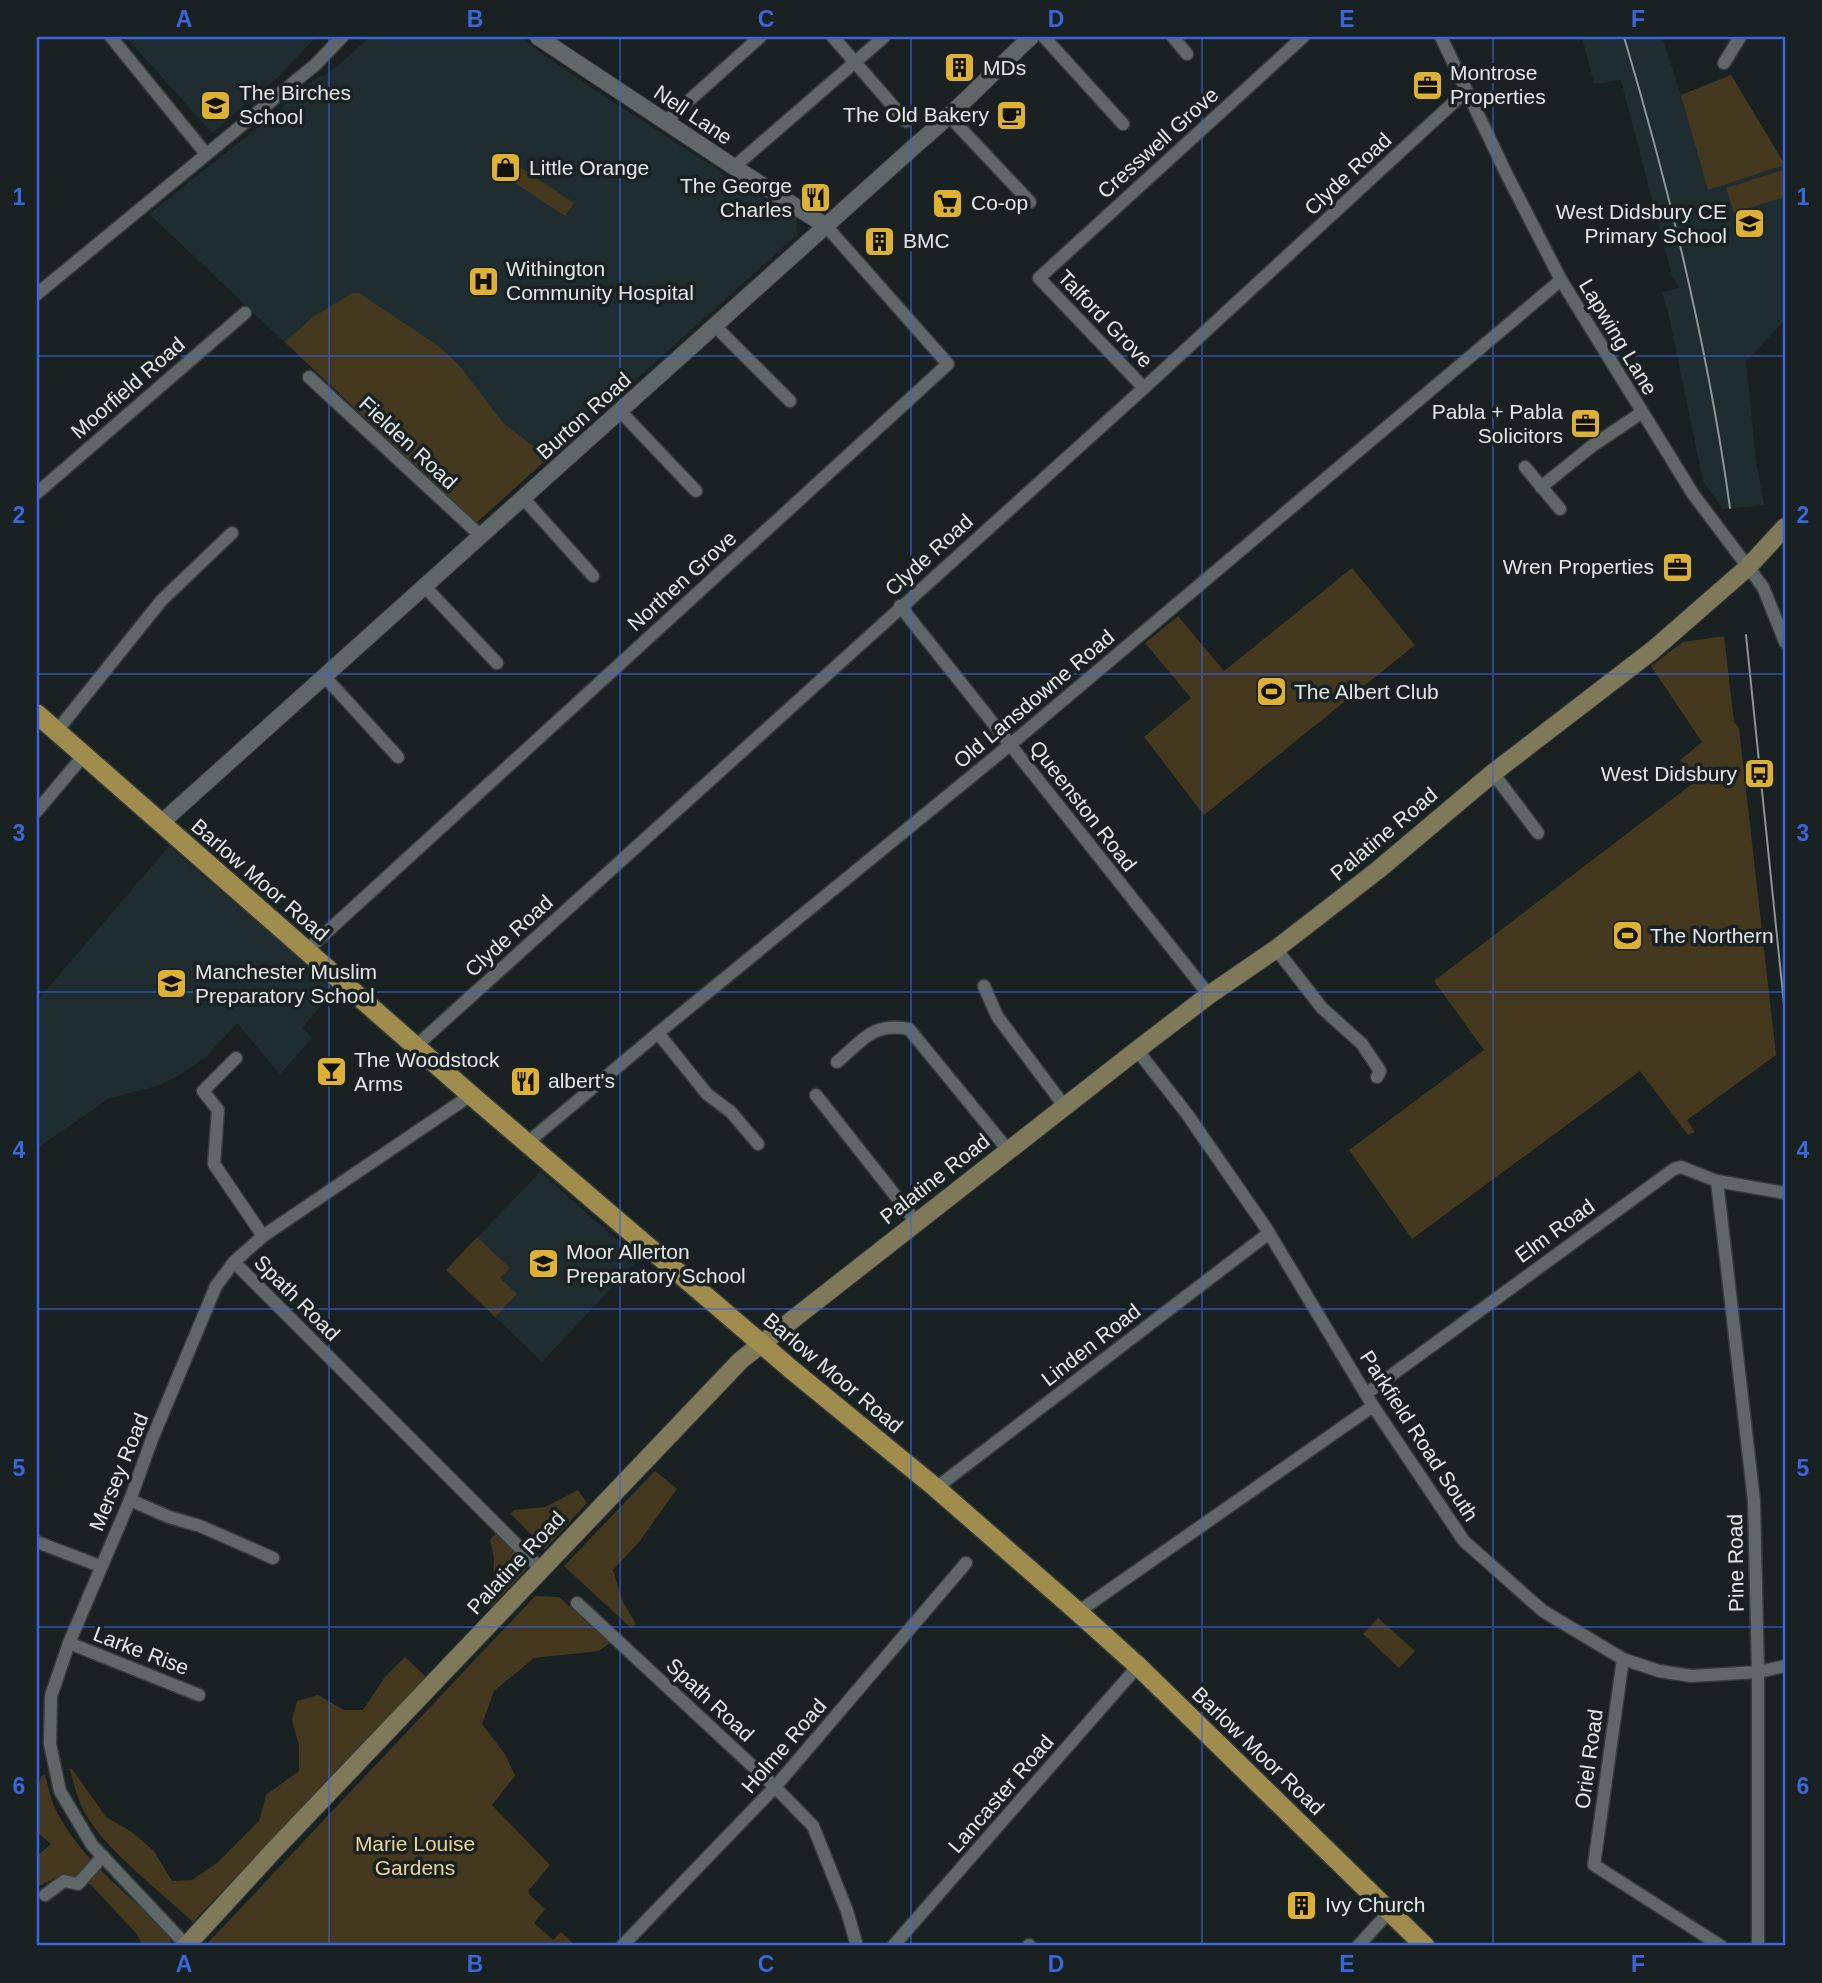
<svg xmlns="http://www.w3.org/2000/svg" width="1822" height="1983" font-family="Arial,sans-serif">
	<style>
		.built { fill: #1f2d30 }
		.green { fill: #44391e }
		.lines { fill: none; stroke-linecap: round; stroke-linejoin: round }
		.minor-casing { stroke: #363b3c; stroke-width: 15 }
		.tertiary-casing { stroke: #363b3c; stroke-width: 18 }
		.secondary-casing { stroke: #363b3c; stroke-width: 20 }
		.primary-casing { stroke: #363b3c; stroke-width: 22 }
		.minor { stroke: #5f6769; stroke-width: 12 }
		.tertiary { stroke: #5f6769; stroke-width: 16 }
		.secondary { stroke: #7f795a; stroke-width: 18 }
		.primary { stroke: #a08c4c; stroke-width: 19 }
		.tram { stroke: #8f9495; stroke-width: 2 }
		.grid { fill: none; stroke: #3b65da; stroke-width: 2; stroke-opacity: 0.55 }
		.labels { text-anchor: middle; stroke-width: 7; stroke-linejoin: round; paint-order: stroke }
		.poi-label { font-size: 21px; fill: #e3e7e8; stroke: #1a2122; text-anchor: start }
		.street-label { font-size: 21px; fill: #e3e7e8; stroke: #1a2122 }
		.park-label { font-size: 21px; fill: #edd291; stroke: #1a2122 }
		.neatline { fill: none; stroke: #3b65da; stroke-width: 2.5 }
		.grid-label { font-size: 23px; text-anchor: middle; font-weight: bold; fill: #3b65da }
	</style>
	<rect width="100%" height="100%" fill="#1a2122"/>
	<g class="built">
		<polygon points="126,37 316,37 278,77 212,133"/>
		<polygon points="370,37 519,37 581,81 749,190 797,218 797,235 476,523 149,214 270,118 317,77 324,76 338,66"/>
		<polygon points="1582,37 1662,37 1681,95 1731,75 1785,164 1785,320 1746,361 1756,461 1764,505 1723,509 1703,481 1668,312 1662,292 1679,288 1672,276 1621,80 1594,84"/>
		<polygon points="169,846 335,989 302,1028 312,1038 280,1074 237,1023 206,1057 176,1077 157,1086 110,1098 37,1148 37,1001"/>
		<polygon points="540,1172 639,1259 542,1362 446,1270"/>
	</g>
	<g class="green">
		<polygon points="1731,75 1785,165 1708,190 1681,95"/>
		<polygon points="505,157 574,203 565,216 503,175 499,166"/>
		<polygon points="1783,170 1785,197 1734,213 1726,188"/>
		<polygon points="352,293 359,293 437,345 459,365 503,423 534,447 546,460 476,523 285,342 312,318"/>
		<polygon points="1352,568 1415,645 1204,815 1144,737 1191,698 1145,643 1178,616 1224,671"/>
		<polygon points="1724,636 1734,722 1739,728 1776,1055 1687,1120 1695,1132 1688,1135 1640,1071 1412,1239 1349,1150 1484,1050 1434,981 1696,781 1680,760 1702,742 1651,666 1683,642"/>
		<polygon points="477,1237 510,1268 500,1278 517,1294 495,1317 446,1270"/>
		<polygon points="655,1471 677,1489 639,1542 613,1570 622,1600 636,1624 631,1628 564,1566"/>
		<polygon points="578,1490 587,1503 545,1549 511,1514 514,1510 545,1507"/>
		<polygon points="496,1533 530,1565 490,1608 480,1596 493,1582 494,1557 490,1540"/>
		<polygon points="535,1596 559,1597 610,1643 599,1651 534,1658 494,1691 482,1724 505,1754 515,1776 492,1805 550,1865 528,1891 529,1894 545,1909 534,1923 553,1940 561,1932 576,1946 205,1946"/>
		<polygon points="1378,1618 1415,1651 1399,1668 1363,1634"/>
		<path d="M405,1657L426,1677L193,1922C162,1893 107,1851 86,1815C78,1801 74,1785 70,1769H72L106,1817L132,1832L154,1851L172,1881L192,1880L217,1863L259,1821L266,1795L299,1771V1746L292,1720L297,1701L318,1695L344,1710H363L385,1677Z"/>
		<path d="M45,1775C48,1785 50,1796 54,1806C78,1858 129,1895 169,1933L171,1944L169,1946H143L136,1933L91,1885L64,1874L37,1887V1856L51,1844L37,1832V1792L41,1776Z"/>
	</g>
	<g class="lines">
		<defs>
			<g id="minor">
				<polyline points="111,37 206,154"/>
				<polyline points="833,37 906,121"/>
				<polyline points="1044,37 1123,124"/>
				<polyline points="1173,37 1187,54"/>
				<polyline points="1441,37 1507,175 1561,280 1693,494 1763,587 1785,642"/>
				<polyline points="1724,63 1740,37"/>
				<polyline points="950,117 1030,202"/>
				<polyline points="665,122 760,37"/>
				<polyline points="734,167 884,37"/>
				<polyline points="37,294 315,65 342,37"/>
				<polyline points="715,326 790,401"/>
				<polyline points="309,377 481,536"/>
				<polyline points="1144,388 1039,278 1303,37"/>
				<polyline points="620,411 696,491"/>
				<polyline points="1525,467 1560,509"/>
				<polyline points="1541,487 1592,446 1641,413"/>
				<polyline points="37,493 245,313"/>
				<polyline points="523,498 593,576"/>
				<polyline points="425,587 497,663"/>
				<polyline points="900,606 1209,995"/>
				<polyline points="325,677 398,757"/>
				<polyline points="56,732 161,601 232,533"/>
				<polyline points="1493,773 1538,833"/>
				<polyline points="37,811 84,755"/>
				<polyline points="1276,949 1322,1008 1362,1044 1380,1071 1377,1077"/>
				<polyline points="306,951 948,364 826,226"/>
				<polyline points="984,986 997,1016 1065,1107"/>
				<polyline points="658,1033 707,1094 731,1112 758,1144"/>
				<polyline points="416,1046 1144,388 1466,91"/>
				<polyline points="1137,1050 1187,1114 1266,1228 1373,1406 1464,1541 1543,1611 1623,1659 1659,1671 1691,1676 1758,1672 1785,1666"/>
				<polyline points="236,1058 203,1091 218,1110 214,1164 263,1236"/>
				<path d="M837,1062C863,1040 873,1022 909,1029L1008,1150"/>
				<polyline points="816,1095 917,1223"/>
				<polyline points="527,1143 658,1033 1011,744 1561,280"/>
				<polyline points="1717,1181 1754,1501 1758,1672 1758,1946"/>
				<polyline points="234,1262 542,1570"/>
				<polyline points="1367,1393 1674,1169 1681,1167 1717,1181 1785,1193"/>
				<polyline points="936,1488 1269,1233"/>
				<polyline points="130,1500 169,1517 200,1526 273,1558"/>
				<polyline points="37,1542 100,1566"/>
				<polyline points="577,1603 775,1787 813,1826 847,1911 857,1946"/>
				<polyline points="1078,1612 1373,1406"/>
				<polyline points="69,1643 199,1695"/>
				<polyline points="1623,1659 1594,1865 1721,1946"/>
				<polyline points="45,1895 64,1881 78,1884 103,1856"/>
				<polyline points="1029,1945 1029,1946"/>
				<polyline points="187,1946 92,1845 60,1791 50,1744 51,1696 69,1643 130,1500 152,1439 216,1286 234,1262 263,1236 471,1095"/>
				<polyline points="622,1946 775,1787 966,1563"/>
				<polyline points="893,1946 1138,1666"/>
				<polyline points="1358,1946 1389,1912"/>
			</g>
			<g id="tertiary">
				<polyline points="538,37 734,167 826,226"/>
				<path d="M161,823L917,144C957,111 993,72 1031,37"/>
			</g>
			<polyline id="secondary" points="186,1946 275,1849 741,1360 1137,1050 1209,995 1276,949 1378,870 1493,773 1653,650 1748,567 1785,527"/>
			<polyline id="primary" points="37,714 471,1095 792,1370 936,1488 1078,1612 1138,1666 1425,1946"/>
		</defs>
		<use href="#minor" class="minor-casing"/>
		<use href="#tertiary" class="tertiary-casing"/>
		<use href="#secondary" class="secondary-casing"/>
		<use href="#primary" class="primary-casing"/>
		<use href="#minor" class="minor"/>
		<use href="#tertiary" class="tertiary"/>
		<use href="#secondary" class="secondary"/>
		<use href="#primary" class="primary"/>
		<g class="tram">
			<path d="M1624,37C1670,191 1708,348 1730,508"/>
			<polyline points="1746,635 1785,1014"/>
		</g>
	</g>
	<path class="grid" d="M329,37V1946M620,37V1946M911,37V1946M1202,37V1946M1493,37V1946M37,356H1785M37,674H1785M37,992H1785M37,1309H1785M37,1627H1785"/>
	<defs>
		<symbol id="building-square" viewBox="-11 -11 22 22"><rect x="-9" y="-9" width="18" height="18" rx="4" fill="#ddb133" stroke="#1a2122"/><path d="M-4-6H4V6H1V3H-1V6H-4ZM-2.5-4.3h1.7v1.8h-1.7ZM.8-4.3h1.7v1.8H.8ZM-2.5-1h1.7V.8h-1.7ZM.8-1h1.7V.8H.8Z" fill="#111"/></symbol>
		<symbol id="office-square" viewBox="-11 -11 22 22"><rect x="-9" y="-9" width="18" height="18" rx="4" fill="#ddb133" stroke="#1a2122"/><path d="M-6-3h4V-5.5h4V-3h4V5H-6ZM-1-4.5V-3h2v-1.5ZM-6 0V1H6V0Z" fill="#111"/></symbol>
		<symbol id="school-square" viewBox="-11 -11 22 22"><rect x="-9" y="-9" width="18" height="18" rx="4" fill="#ddb133" stroke="#1a2122"/><path d="M0-5L7-2L0 1L-7-2ZM-4 1L0 2.5L4 1V4Q0 6-4 4Z" fill="#111"/></symbol>
		<symbol id="cafe-square" viewBox="-11 -11 22 22"><rect x="-9" y="-9" width="18" height="18" rx="4" fill="#ddb133" stroke="#1a2122"/><path d="M-5.5-4.5H6V0H3Q3 3.5 0 3.5H-2.5Q-5.5 3.5-5.5 0ZM3-3.2v2h1.7v-2ZM-6 4.5H4V6H-6Z" fill="#111"/></symbol>
		<symbol id="shop-square" viewBox="-11 -11 22 22"><rect x="-9" y="-9" width="18" height="18" rx="4" fill="#ddb133" stroke="#1a2122"/><path d="M-5-2.5h2.3a2.7 3.5 0 0 1 5.4 0H5L5.5 6h-11ZM-1.5-2.5h3a1.5 2.3 0 0 0-3 0Z" fill="#111"/></symbol>
		<symbol id="restaurant-square" viewBox="-11 -11 22 22"><rect x="-9" y="-9" width="18" height="18" rx="4" fill="#ddb133" stroke="#1a2122"/><path d="M-5-6h1v4h1v-4h1v4h1v-4h1v5L-1.5 .5V6h-2V.5L-5-1ZM5-6V6H3V1.5H1.5Q1.5-4 5-6Z" fill="#111"/></symbol>
		<symbol id="supermarket-square" viewBox="-11 -11 22 22"><rect x="-9" y="-9" width="18" height="18" rx="4" fill="#ddb133" stroke="#1a2122"/><path d="M-6-5.5h2.5l.6 2H6L4.5 2H-2.5L-4.4-4H-6ZM-1.5 3.2a1.3 1.3 0 1 0 .1 0ZM3 3.2a1.3 1.3 0 1 0 .1 0Z" fill="#111"/></symbol>
		<symbol id="hospital-square" viewBox="-11 -11 22 22"><rect x="-9" y="-9" width="18" height="18" rx="4" fill="#ddb133" stroke="#1a2122"/><path d="M-5-5h3v3.5h4V-5h3V5h-3V1.5h-4V5h-3Z" fill="#111"/></symbol>
		<symbol id="stadium-square" viewBox="-11 -11 22 22"><rect x="-9" y="-9" width="18" height="18" rx="4" fill="#ddb133" stroke="#1a2122"/><path d="M0-5a6.5 5 0 1 0 0 10a6.5 5 0 1 0 0-10ZM-3.5-1.8h7v3.6h-7Z" fill="#111"/></symbol>
		<symbol id="bus-square" viewBox="-11 -11 22 22"><rect x="-9" y="-9" width="18" height="18" rx="4" fill="#ddb133" stroke="#1a2122"/><path d="M-5-6H5V4H4V6H2V4H-2V6H-4V4H-5ZM-3.5-4V0h7V-4ZM-3.5 1.2v1.5H-2V1.2ZM2 1.2v1.5H3.5V1.2Z" fill="#111"/></symbol>
		<symbol id="bar-square" viewBox="-11 -11 22 22"><rect x="-9" y="-9" width="18" height="18" rx="4" fill="#ddb133" stroke="#1a2122"/><path d="M-6-5H6L.8 .8V4.5H3.5V6h-7V4.5H-.8V.8Z" fill="#111"/></symbol>
	</defs>
	<g fill-rule="evenodd">
		<use href="#building-square" x="942" y="50" width="35" height="35"/>
		<use href="#office-square" x="1410" y="68" width="35" height="35"/>
		<use href="#school-square" x="198" y="88" width="35" height="35"/>
		<use href="#cafe-square" x="994" y="98" width="35" height="35"/>
		<use href="#shop-square" x="488" y="150" width="35" height="35"/>
		<use href="#restaurant-square" x="798" y="180" width="35" height="35"/>
		<use href="#supermarket-square" x="930" y="186" width="35" height="35"/>
		<use href="#school-square" x="1732" y="206" width="35" height="35"/>
		<use href="#building-square" x="862" y="224" width="35" height="35"/>
		<use href="#hospital-square" x="466" y="264" width="35" height="35"/>
		<use href="#office-square" x="1568" y="406" width="35" height="35"/>
		<use href="#office-square" x="1660" y="550" width="35" height="35"/>
		<use href="#stadium-square" x="1254" y="674" width="35" height="35"/>
		<use href="#bus-square" x="1742" y="756" width="35" height="35"/>
		<use href="#stadium-square" x="1610" y="918" width="35" height="35"/>
		<use href="#school-square" x="154" y="966" width="35" height="35"/>
		<use href="#bar-square" x="314" y="1054" width="35" height="35"/>
		<use href="#restaurant-square" x="508" y="1064" width="35" height="35"/>
		<use href="#school-square" x="526" y="1246" width="35" height="35"/>
		<use href="#building-square" x="1284" y="1888" width="35" height="35"/>
	</g>
	<g class="labels">
		<g class="poi-label">
			<text x="983" y="75">MDs</text>
			<text x="1450" y="80">Montrose<tspan x="1450" dy="24">Properties</tspan></text>
			<text x="239" y="100">The Birches<tspan x="239" dy="24">School</tspan></text>
			<text x="989" y="122" text-anchor="end">The Old Bakery</text>
			<text x="529" y="175">Little Orange</text>
			<text x="792" y="193" text-anchor="end">The George<tspan x="792" dy="24">Charles</tspan></text>
			<text x="971" y="210">Co-op</text>
			<text x="1727" y="219" text-anchor="end">West Didsbury CE<tspan x="1727" dy="24">Primary School</tspan></text>
			<text x="903" y="248">BMC</text>
			<text x="506" y="276">Withington<tspan x="506" dy="24">Community Hospital</tspan></text>
			<text x="1563" y="419" text-anchor="end">Pabla + Pabla<tspan x="1563" dy="24">Solicitors</tspan></text>
			<text x="1654" y="574" text-anchor="end">Wren Properties</text>
			<text x="1294" y="699">The Albert Club</text>
			<text x="1737" y="781" text-anchor="end">West Didsbury</text>
			<text x="1650" y="943">The Northern</text>
			<text x="195" y="979">Manchester Muslim<tspan x="195" dy="24">Preparatory School</tspan></text>
			<text x="354" y="1067">The Woodstock<tspan x="354" dy="24">Arms</tspan></text>
			<text x="548" y="1088">albert's</text>
			<text x="566" y="1259">Moor Allerton<tspan x="566" dy="24">Preparatory School</tspan></text>
			<text x="1325" y="1912">Ivy Church</text>
		</g>
		<g class="street-label">
			<text transform="translate(693 115) rotate(34)" y="7">Nell Lane</text>
			<text transform="translate(1158 143) rotate(-42)" y="7">Cresswell Grove</text>
			<text transform="translate(1348 174) rotate(-43)" y="7">Clyde Road</text>
			<text transform="translate(1105 319) rotate(46)" y="7">Talford Grove</text>
			<text transform="translate(1618 337) rotate(59)" y="7">Lapwing Lane</text>
			<text transform="translate(128 388) rotate(-41)" y="7">Moorfield Road</text>
			<text transform="translate(584 416) rotate(-42)" y="7">Burton Road</text>
			<text transform="translate(408 443) rotate(43)" y="7">Fielden Road</text>
			<text transform="translate(929 555) rotate(-42)" y="7">Clyde Road</text>
			<text transform="translate(682 581) rotate(-42)" y="7">Northen Grove</text>
			<text transform="translate(1034 699) rotate(-40)" y="7">Old Lansdowne Road</text>
			<text transform="translate(1083 806) rotate(52)" y="7">Queenston Road</text>
			<text transform="translate(1384 834) rotate(-40)" y="7">Palatine Road</text>
			<text transform="translate(260 880) rotate(41)" y="7">Barlow Moor Road</text>
			<text transform="translate(509 936) rotate(-42)" y="7">Clyde Road</text>
			<text transform="translate(935 1179) rotate(-38)" y="7">Palatine Road</text>
			<text transform="translate(1555 1231) rotate(-36)" y="7">Elm Road</text>
			<text transform="translate(297 1298) rotate(45)" y="7">Spath Road</text>
			<text transform="translate(1091 1345) rotate(-38)" y="7">Linden Road</text>
			<text transform="translate(833 1373) rotate(40)" y="7">Barlow Moor Road</text>
			<text transform="translate(1419 1436) rotate(57)" y="7">Parkfield Road South</text>
			<text transform="translate(119 1472) rotate(-68)" y="7">Mersey Road</text>
			<text transform="translate(516 1563) rotate(-47)" y="7">Palatine Road</text>
			<text transform="translate(1736 1563) rotate(-91)" y="7">Pine Road</text>
			<text transform="translate(141 1651) rotate(21)" y="7">Larke Rise</text>
			<text transform="translate(710 1700) rotate(43)" y="7">Spath Road</text>
			<text transform="translate(784 1746) rotate(-49)" y="7">Holme Road</text>
			<text transform="translate(1258 1751) rotate(44)" y="7">Barlow Moor Road</text>
			<text transform="translate(1589 1759) rotate(-82)" y="7">Oriel Road</text>
			<text transform="translate(1001 1794) rotate(-49)" y="7">Lancaster Road</text>
		</g>
		<g class="park-label">
			<text x="415" y="1851">Marie Louise<tspan x="415" dy="24">Gardens</tspan></text>
		</g>
	</g>
	<rect width="1822" height="1983" fill="none" stroke="#1a2122" stroke-width="77"/>
	<rect x="38" y="38" width="1746" height="1906" class="neatline"/>
	<g class="grid-label">
		<text x="184" y="27">A</text>
		<text x="475" y="27">B</text>
		<text x="766" y="27">C</text>
		<text x="1056" y="27">D</text>
		<text x="1347" y="27">E</text>
		<text x="1638" y="27">F</text>
		<text x="19" y="205">1</text>
		<text x="1803" y="205">1</text>
		<text x="19" y="523">2</text>
		<text x="1803" y="523">2</text>
		<text x="19" y="841">3</text>
		<text x="1803" y="841">3</text>
		<text x="19" y="1158">4</text>
		<text x="1803" y="1158">4</text>
		<text x="19" y="1476">5</text>
		<text x="1803" y="1476">5</text>
		<text x="19" y="1794">6</text>
		<text x="1803" y="1794">6</text>
		<text x="184" y="1972">A</text>
		<text x="475" y="1972">B</text>
		<text x="766" y="1972">C</text>
		<text x="1056" y="1972">D</text>
		<text x="1347" y="1972">E</text>
		<text x="1638" y="1972">F</text>
	</g>
</svg>
